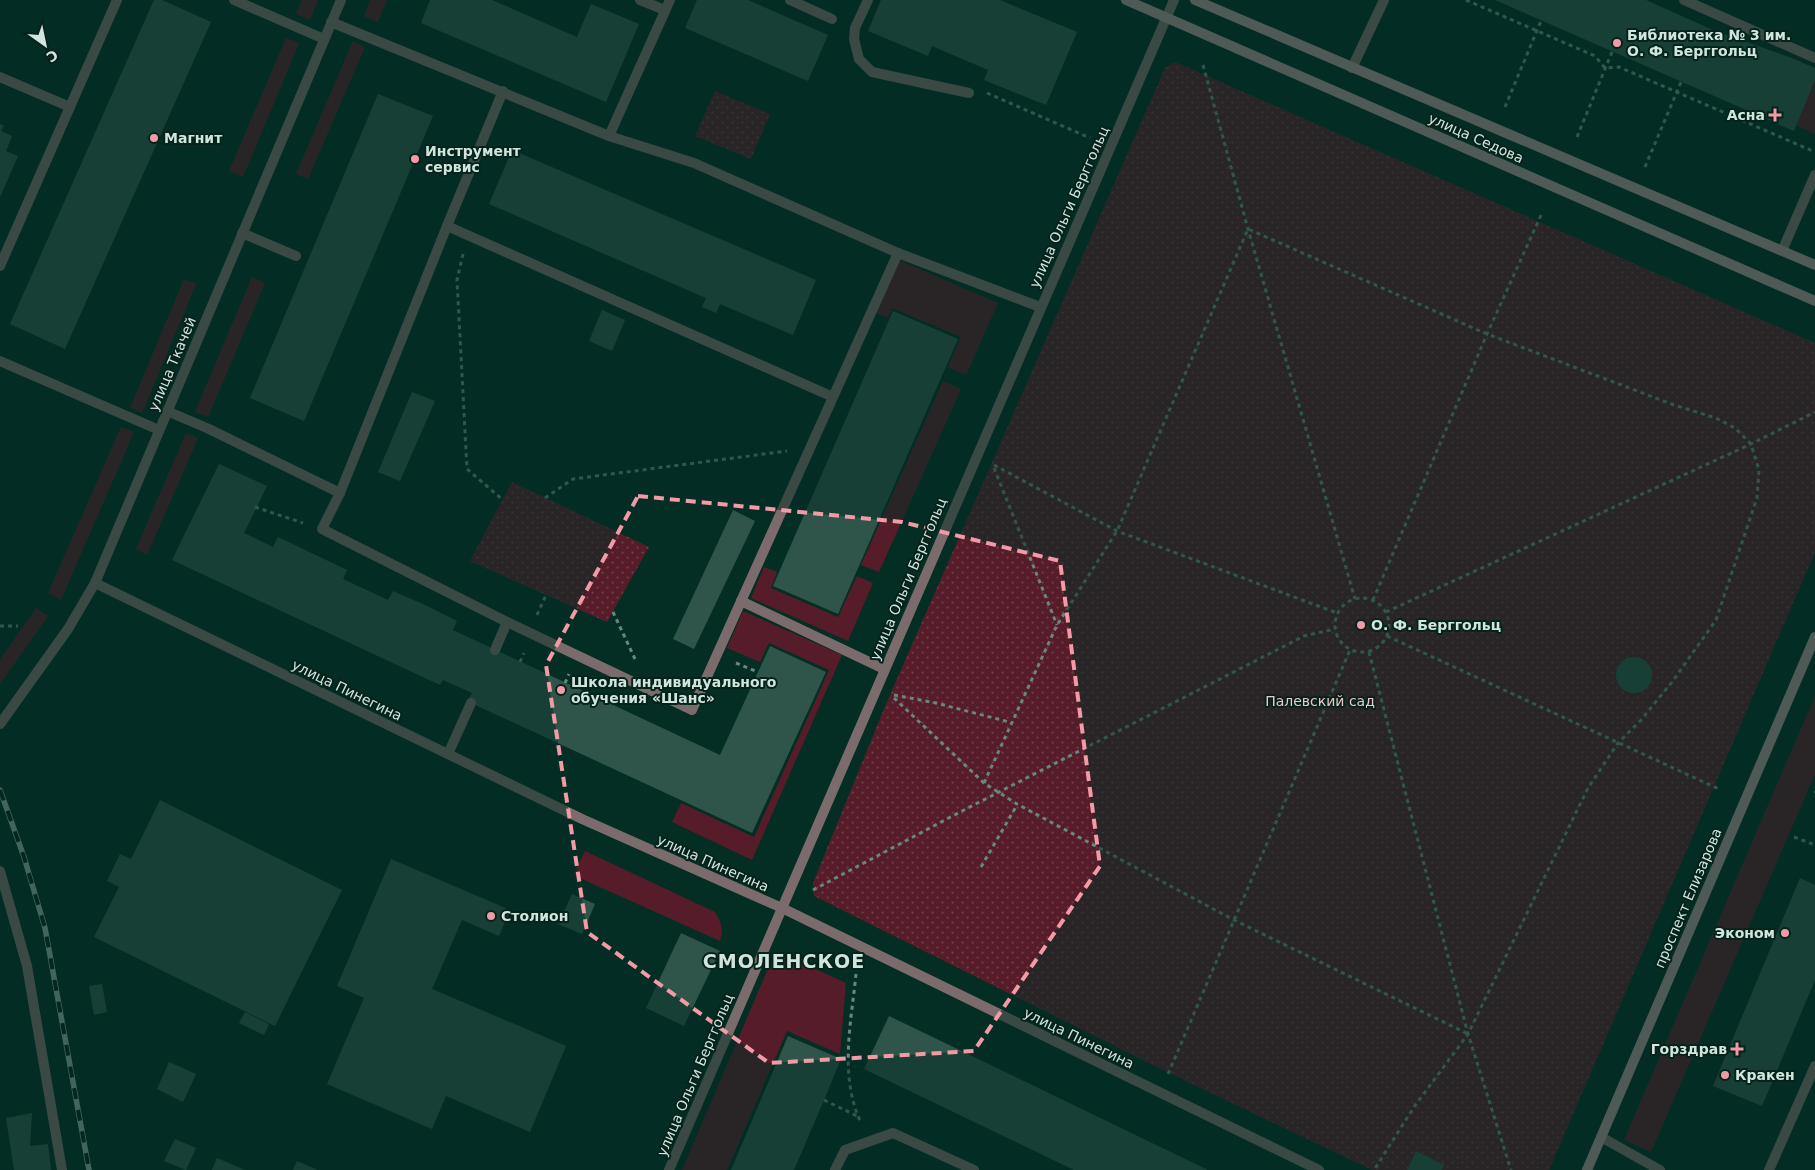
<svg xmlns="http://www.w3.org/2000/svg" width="1815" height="1170" font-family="'DejaVu Sans',sans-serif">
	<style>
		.green { fill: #571c29 }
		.park { fill: url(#park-dots) }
		.building { fill: #2f554a }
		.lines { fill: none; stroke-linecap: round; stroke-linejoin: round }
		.path { stroke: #68887f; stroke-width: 3; stroke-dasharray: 4 4; stroke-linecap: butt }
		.lane { stroke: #7c6b6c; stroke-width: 10 }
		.street { stroke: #7c6b6c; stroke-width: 10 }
		.secondary { stroke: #ac9194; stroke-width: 10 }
		.rail-casing { stroke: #8da9a1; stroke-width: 5.5 }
		.rail { stroke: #05231b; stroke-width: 4; stroke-dasharray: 11; stroke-linecap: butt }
		.marked { fill: none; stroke: #f39aa7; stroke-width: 4; stroke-dasharray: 10 6; stroke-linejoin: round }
		.poi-dot { fill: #f39aa7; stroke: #05231b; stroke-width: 2 }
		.labels { text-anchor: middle; stroke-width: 4; stroke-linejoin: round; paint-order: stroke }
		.poi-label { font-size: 14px; font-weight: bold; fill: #d0e5de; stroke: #05231b; text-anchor: start }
		.street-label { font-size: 14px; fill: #d0e5de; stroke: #05231b }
		.park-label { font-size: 14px; fill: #f2c3c8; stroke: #05231b }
		.district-label { font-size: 19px; font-weight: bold; letter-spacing: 1px; fill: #d0e5de; stroke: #05231b }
	</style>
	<defs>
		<pattern id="park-dots" width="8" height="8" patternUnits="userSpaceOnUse" patternTransform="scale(1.25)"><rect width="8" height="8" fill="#571c29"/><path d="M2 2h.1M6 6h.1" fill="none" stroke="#6e3d48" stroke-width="1.8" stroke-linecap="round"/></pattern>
	</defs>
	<rect width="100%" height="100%" fill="#042e24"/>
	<g class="green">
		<polygon points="302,0 318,0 310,20 296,14"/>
		<polygon points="370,0 387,0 378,22 364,16"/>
		<polygon points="286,38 299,43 243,177 229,171"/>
		<polygon points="353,41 365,47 308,179 296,174"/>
		<polygon points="1815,80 1815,134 1796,125"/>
		<polygon points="896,259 998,303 966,375 948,367 961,337 892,308 888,318 873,312"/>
		<polygon points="252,277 265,283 208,417 195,412"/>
		<polygon points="184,279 196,284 142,413 130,408"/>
		<polygon points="943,381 961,389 879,572 861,565"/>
		<polygon points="121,427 134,432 61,600 48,593"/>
		<polygon points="186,433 198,438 147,555 136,549"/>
		<polygon points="764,567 777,572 771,588 838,617 857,576 873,583 848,641 751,598"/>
		<polygon points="36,608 48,616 0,684 0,660"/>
		<polygon points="743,611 842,655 752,860 672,822 681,803 754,837 829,670 769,643 760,662 727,648"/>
		<polygon points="1815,696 1815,774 1651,1152 1624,1140"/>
		<path d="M585,851L715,912C721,922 724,930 720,941L573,875Z"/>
		<polygon points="785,955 846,983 840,1054 787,1031 727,1170 682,1170 770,964 778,956"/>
	</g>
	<g class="park">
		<polygon points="1175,62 1815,343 1815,552 1549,1170 1372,1170 1163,1070 814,896 813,883 886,704 1165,68"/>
		<polygon points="715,91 770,114 751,159 695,136"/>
		<polygon points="512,482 649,547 607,622 470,561"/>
	</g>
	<g class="building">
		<polygon points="154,0 162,0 211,22 65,349 10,324"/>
		<polygon points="430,0 492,0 577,37 591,4 639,24 606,102 421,23"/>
		<polygon points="697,0 748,0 828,35 808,81 685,28"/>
		<polygon points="881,0 1000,0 1077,32 1046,105 984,80 988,70 932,46 928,56 868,31"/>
		<polygon points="1495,0 1646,0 1715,31 1789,57 1815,68 1815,80 1794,131"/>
		<polygon points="378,94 433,116 304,421 250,398"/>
		<polygon points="0,124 4,126 1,131 12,136 6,151 18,156 0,197"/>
		<polygon points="512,150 816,280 793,335 720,304 716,313 702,307 706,298 489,204"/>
		<polygon points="602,310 625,320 612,351 589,341"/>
		<polygon points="893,311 958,339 838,614 773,586"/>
		<polygon points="412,392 435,401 400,481 378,472"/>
		<polygon points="219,464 267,486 244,533 273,547 278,537 347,570 343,579 388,600 393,591 425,605 457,621 453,630 720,755 770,646 826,672 752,833 471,703 467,702 472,693 443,680 440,685 172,560"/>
		<polygon points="733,510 755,521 694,649 673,639"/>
		<circle cx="1634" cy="675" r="18"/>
		<polygon points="160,800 342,890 275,1026 94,937 119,887 107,881 120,854 131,859"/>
		<polygon points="391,859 510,910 499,936 462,920 432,989 566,1046 530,1132 446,1096 432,1129 327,1084 364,998 337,986"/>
		<polygon points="1800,878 1815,885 1815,980 1762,1106 1713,1086"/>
		<polygon points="572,894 595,904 582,934 558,924"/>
		<polygon points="681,933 720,951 684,1026 646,1008"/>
		<polygon points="102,984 107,1012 94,1015 89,986"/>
		<polygon points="245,1012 269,1024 264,1035 239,1023"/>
		<polygon points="889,1016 1208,1170 1074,1170 864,1069"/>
		<polygon points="788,1036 841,1059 824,1100 794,1170 731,1170"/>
		<polygon points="169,1062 196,1074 183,1102 157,1089"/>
		<polygon points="32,1113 30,1146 48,1144 51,1170 14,1170 6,1118"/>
		<polygon points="175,1139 196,1148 186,1170 164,1161"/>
		<polygon points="1416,1151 1444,1165 1442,1170 1407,1170"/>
		<polygon points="217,1158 245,1170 212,1170"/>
		<polygon points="297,1161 318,1170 293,1170"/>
	</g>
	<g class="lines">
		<g class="path">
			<polyline points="1466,0 1595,56 1605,68 1619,67 1815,152"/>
			<polyline points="1203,65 1248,229 1355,599"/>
			<polyline points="987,93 1090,138"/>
			<polyline points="1505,107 1541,21"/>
			<polyline points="1577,137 1612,52"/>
			<polyline points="1645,167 1681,82"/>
			<polyline points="463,254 457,280 467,469 503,500"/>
			<polyline points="994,465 1117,531 1337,613"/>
			<polyline points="994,468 1057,625"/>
			<polyline points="545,498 573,479 787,451"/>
			<polyline points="255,507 303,523"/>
			<circle cx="1362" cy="625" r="27"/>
			<polyline points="1373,600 1487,334 1542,213"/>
			<polyline points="613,612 635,659"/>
			<polyline points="1386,612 1751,444 1815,412"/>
			<polyline points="537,615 546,595"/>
			<polyline points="0,626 18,626"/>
			<polyline points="1387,636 1721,790"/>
			<polyline points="1369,652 1468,1034 1511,1170"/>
			<polyline points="520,662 524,653"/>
			<polyline points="736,663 758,672"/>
			<polyline points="565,683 569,674"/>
			<polyline points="894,695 936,703 1013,723"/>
			<polyline points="894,698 984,783 1017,804 1234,920 1468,1034"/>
			<polyline points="984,783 1057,625 1117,531 1248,229 1487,334 1674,405 1716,418 1735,428 1751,444 1759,470 1757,498 1716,620 1672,682 1641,720 1618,743 1588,788 1468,1034 1414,1107 1374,1170"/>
			<polyline points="1814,792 1815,792"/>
			<polyline points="1794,837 1815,845"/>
			<polyline points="981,867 1017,805"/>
			<polyline points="813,890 962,811 1304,636 1335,629"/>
			<path d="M856,974C851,1024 839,1076 861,1123"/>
			<polyline points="1168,1074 1350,650"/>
			<polyline points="824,1100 857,1116"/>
		</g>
		<g class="lane">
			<polyline points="234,0 324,39"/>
			<polyline points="640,0 665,10"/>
			<polyline points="790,0 832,19"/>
			<polyline points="868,0 855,28 854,39 859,59 872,72 969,93"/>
			<polyline points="1684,0 1815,58"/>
			<polyline points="331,22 609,136 694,163 898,253 1040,307"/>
			<polyline points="1352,68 1384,0"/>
			<polyline points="0,77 70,107"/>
			<polyline points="609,136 670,0"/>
			<polyline points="447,226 503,91"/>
			<polyline points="242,233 296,256"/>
			<polyline points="1782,251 1815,175"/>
			<polyline points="0,266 117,0"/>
			<polyline points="0,361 159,430"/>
			<polyline points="833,397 447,226 340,493 322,529 507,622 692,710 898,253"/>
			<polyline points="167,411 209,429 340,493"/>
			<polyline points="741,601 884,669"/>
			<polyline points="495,650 507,622"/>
			<polyline points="448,754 471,703"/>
			<polyline points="0,871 27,966 62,1170"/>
			<polyline points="1601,1137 1660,1170"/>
			<polyline points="835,1170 845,1150 893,1133 974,1170"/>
			<polyline points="1769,1170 1815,1066"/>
		</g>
		<g class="street">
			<polyline points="95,583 582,819 782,908 1319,1170"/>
			<polyline points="0,724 68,629 95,583 341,0"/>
			<polyline points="669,1170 1174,0"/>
		</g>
		<g class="secondary">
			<polyline points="1126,0 1815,301"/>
			<polyline points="1195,0 1815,265"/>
			<polyline points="1587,1170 1815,637"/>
		</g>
		<defs>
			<polyline id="rail" points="0,790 24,857 45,928 89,1170"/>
		</defs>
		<use href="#rail" class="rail-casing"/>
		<use href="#rail" class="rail"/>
	</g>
	<path d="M0 0H1815V1170H0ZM638,496L902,522L1060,561L1100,866L974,1051L769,1063L587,932L546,665Z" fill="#042e24" fill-opacity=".55" fill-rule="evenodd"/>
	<path class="marked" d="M638,496L902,522L1060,561L1100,866L974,1051L769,1063L587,932L546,665Z"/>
	<g class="poi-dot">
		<circle cx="1617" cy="43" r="5"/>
		<path d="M1772.5 107.5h5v5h5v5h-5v5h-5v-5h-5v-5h5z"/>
		<circle cx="154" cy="138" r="5"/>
		<circle cx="415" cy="159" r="5"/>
		<circle cx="1361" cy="625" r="5"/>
		<circle cx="561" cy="690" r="5"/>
		<circle cx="491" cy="916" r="5"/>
		<circle cx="1785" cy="933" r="5"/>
		<path d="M1734.5 1041.5h5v5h5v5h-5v5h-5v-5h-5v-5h5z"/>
		<circle cx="1725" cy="1075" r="5"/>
	</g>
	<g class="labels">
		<g class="poi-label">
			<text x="1627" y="40">Библиотека № 3 им.<tspan x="1627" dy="16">О. Ф. Берггольц</tspan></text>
			<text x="1765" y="120" text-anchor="end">Асна</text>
			<text x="164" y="143">Магнит</text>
			<text x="425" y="156">Инструмент<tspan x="425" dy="16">сервис</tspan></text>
			<text x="1371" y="630">О. Ф. Берггольц</text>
			<text x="571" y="687">Школа индивидуального<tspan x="571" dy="16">обучения «Шанс»</tspan></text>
			<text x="501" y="921">Столион</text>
			<text x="1775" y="938" text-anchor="end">Эконом</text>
			<text x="1727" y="1054" text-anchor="end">Горздрав</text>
			<text x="1735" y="1080">Кракен</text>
		</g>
		<g class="street-label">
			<text transform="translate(1476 138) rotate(24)" y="5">улица Седова</text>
			<text transform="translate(1069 207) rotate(-66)" y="5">улица Ольги Берггольц</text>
			<text transform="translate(172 364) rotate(-67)" y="5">улица Ткачей</text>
			<text transform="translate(908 579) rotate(-67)" y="5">улица Ольги Берггольц</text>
			<text transform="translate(347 690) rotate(26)" y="5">улица Пинегина</text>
			<text transform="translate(713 863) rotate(24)" y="5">улица Пинегина</text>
			<text transform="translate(1688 898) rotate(-67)" y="5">проспект Елизарова</text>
			<text transform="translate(1079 1038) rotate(26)" y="5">улица Пинегина</text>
			<text transform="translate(695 1075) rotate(-67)" y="5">улица Ольги Берггольц</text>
		</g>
		<g class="park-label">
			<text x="1320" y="706">Палевский сад</text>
		</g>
		<g class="district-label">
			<text x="784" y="968">СМОЛЕНСКОЕ</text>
		</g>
	</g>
	<g transform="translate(45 45) rotate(147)" stroke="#05231b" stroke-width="4" paint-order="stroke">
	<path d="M0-4L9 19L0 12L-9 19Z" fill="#d0e5de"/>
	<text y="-8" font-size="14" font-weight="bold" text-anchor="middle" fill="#d0e5de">С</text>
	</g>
</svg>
